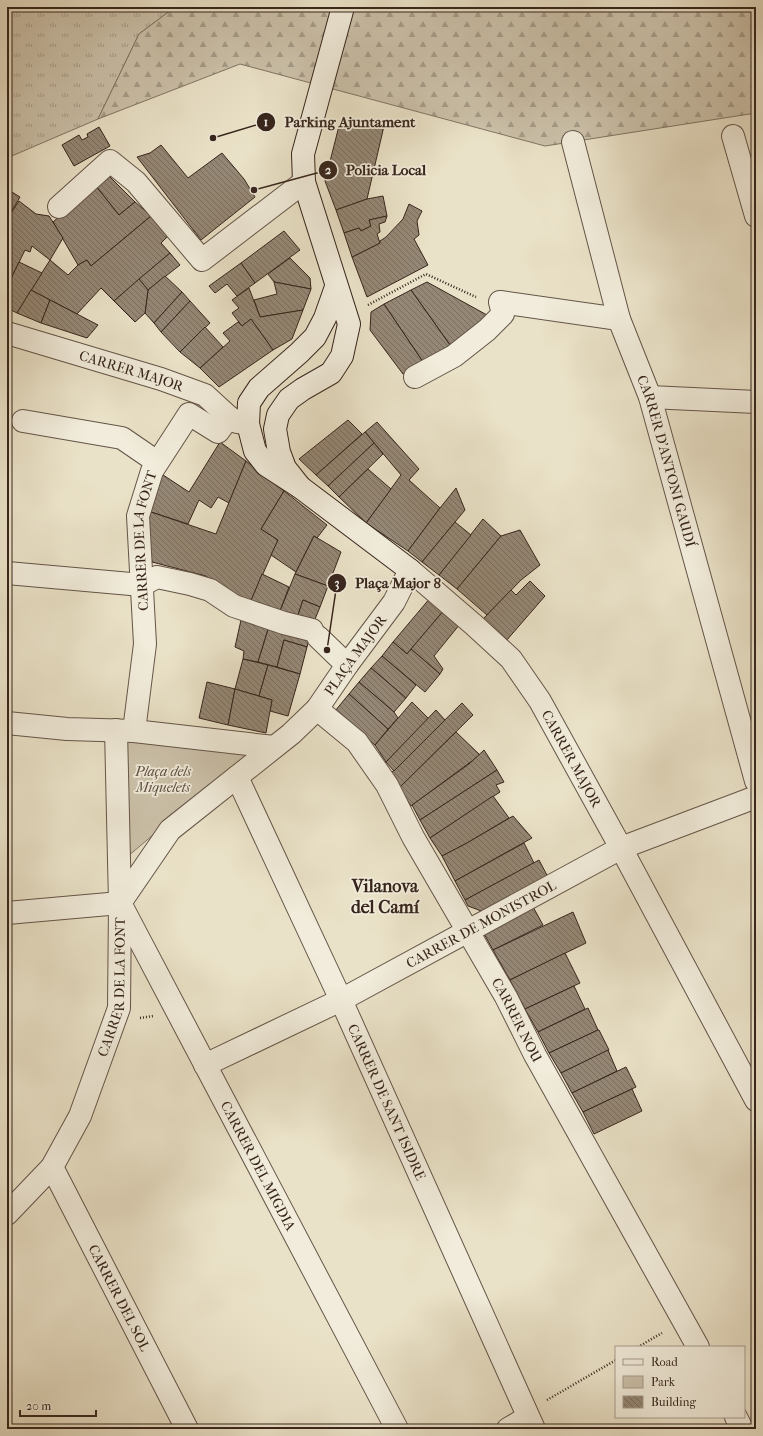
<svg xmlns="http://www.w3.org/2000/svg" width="763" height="1436" font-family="'IM FELL French Canon',serif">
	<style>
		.grass { fill: url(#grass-tufts); stroke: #827464 }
		.forest { fill: url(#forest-firs); stroke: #827464 }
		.green { fill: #ccc2ab; stroke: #827464 }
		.building { fill: url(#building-back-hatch); stroke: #37251c }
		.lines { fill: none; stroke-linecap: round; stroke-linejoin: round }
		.street-casing { stroke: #645447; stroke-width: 24 }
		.secondary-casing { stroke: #37251c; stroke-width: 24 }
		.path { stroke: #37251c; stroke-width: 2.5; stroke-dasharray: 1 2; stroke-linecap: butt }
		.street { stroke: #f1ecdb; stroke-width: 22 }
		.secondary { stroke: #f1ecdb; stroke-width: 22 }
		.labels { text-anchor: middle; stroke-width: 3.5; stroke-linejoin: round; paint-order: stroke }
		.street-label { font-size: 14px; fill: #37251c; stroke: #f1ecdb }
		.park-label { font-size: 14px; font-style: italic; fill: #5c4c40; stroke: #f1ecdb }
		.district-label { font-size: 18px; font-weight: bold; fill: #37251c; stroke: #f1ecdb }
		.leader { fill: none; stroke: #37251c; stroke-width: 1.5 }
		.callout-dot { fill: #37251c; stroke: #f1ecdb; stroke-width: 1.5 }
		.mark-label { font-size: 12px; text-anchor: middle; font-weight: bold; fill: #fff }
		.callout-label { font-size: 15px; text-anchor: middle; font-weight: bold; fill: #37251c; stroke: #f1ecdb; stroke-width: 3.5; stroke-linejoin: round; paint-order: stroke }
	</style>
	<defs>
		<pattern id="grass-tufts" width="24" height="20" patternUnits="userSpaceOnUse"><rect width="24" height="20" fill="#ccc2ab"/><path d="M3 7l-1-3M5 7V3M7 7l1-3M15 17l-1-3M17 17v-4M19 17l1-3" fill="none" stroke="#a69d8a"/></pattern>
		<pattern id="forest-firs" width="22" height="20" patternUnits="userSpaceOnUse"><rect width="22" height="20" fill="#ccc2ab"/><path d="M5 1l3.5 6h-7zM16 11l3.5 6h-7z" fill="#a69d8a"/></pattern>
		<pattern id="building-back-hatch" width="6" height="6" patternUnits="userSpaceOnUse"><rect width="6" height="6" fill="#948775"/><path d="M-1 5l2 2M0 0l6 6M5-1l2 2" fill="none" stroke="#7a6e5f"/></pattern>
	</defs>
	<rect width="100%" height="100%" fill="#eae2c8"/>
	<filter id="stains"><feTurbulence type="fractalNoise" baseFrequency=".005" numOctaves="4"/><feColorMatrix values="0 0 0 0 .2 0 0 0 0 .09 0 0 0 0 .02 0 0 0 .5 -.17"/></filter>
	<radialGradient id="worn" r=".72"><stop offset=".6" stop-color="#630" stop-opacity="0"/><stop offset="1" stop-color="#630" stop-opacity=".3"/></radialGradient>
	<polygon class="grass" points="7,7 175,7 139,34 98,119 7,158"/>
	<polygon class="forest" points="175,7 756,7 756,113 545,146 240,64 98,119 139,34"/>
	<polygon class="green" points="126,740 253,750 127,857"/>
	<g class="building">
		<polygon points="339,126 384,126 367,199 336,210 325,181"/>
		<polygon points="99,127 110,146 74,166 62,145 79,135 82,140 88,137 87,134"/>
		<polygon points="161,145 188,178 222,153 244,179 255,197 201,240 137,157 150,153"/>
		<polygon points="107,174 135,202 119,215 95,185"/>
		<polygon points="95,185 119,215 135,202 151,216 91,266 87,260 78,265 53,222"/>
		<polygon points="7,189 20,197 7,219"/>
		<polygon points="383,196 387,216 369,220 371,226 361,231 359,228 344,233 336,210 367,199"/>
		<polygon points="19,201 36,214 49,216 63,238 50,260 32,246 30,252 25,250 7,287 7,235 10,229 7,227 7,219"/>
		<polygon points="409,204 422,211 417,221 419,235 414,239 428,265 367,297 352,257 380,243 380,241 386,237 403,219"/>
		<polygon points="151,216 169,235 161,243 170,253 114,301 101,288 77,314 31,290 50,260 68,275 78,265 87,260 91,266"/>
		<polygon points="387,216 385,222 379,224 380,232 377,234 380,243 352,257 344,233 359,228 361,231 371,226 369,220"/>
		<polygon points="284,231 300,250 255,283 241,263"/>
		<polygon points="170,253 180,265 148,290 139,279"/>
		<polygon points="290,258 310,278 311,289 274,282 268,274"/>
		<polygon points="19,262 42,273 17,313 7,308 7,287"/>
		<polygon points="241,263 255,283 237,296 227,284 215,293 209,286"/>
		<polygon points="165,276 182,292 154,323 145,313 148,290"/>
		<polygon points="139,279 148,290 145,313 135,322 114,301"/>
		<polygon points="274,282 311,289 303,310 260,317 254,300 277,294"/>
		<polygon points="427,282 487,315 489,322 450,345 411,290"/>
		<polygon points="249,288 260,317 303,310 292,339 273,350 251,319 242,326 232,313 239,308 232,300"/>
		<polygon points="31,290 50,300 41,323 17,313"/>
		<polygon points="411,290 450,345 423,362 384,304"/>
		<polygon points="182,292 190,301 161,332 154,323"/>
		<polygon points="50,300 77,314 98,325 87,338 41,323"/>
		<polygon points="190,301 210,323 180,352 161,332"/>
		<polygon points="384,304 423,362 403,374 370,330 371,312"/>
		<polygon points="251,319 273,350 219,387 200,368 230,341 223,333 238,322 242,326"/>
		<polygon points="205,327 223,347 200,368 180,352"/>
		<polygon points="348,420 362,434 316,475 299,459"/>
		<polygon points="377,422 419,469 409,480 440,508 408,551 366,523 401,475 365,432"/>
		<polygon points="365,432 374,443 328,486 316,475"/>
		<polygon points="220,442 246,461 229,503 218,497 211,508 199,500 188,524 148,511 160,473 189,492"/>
		<polygon points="374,443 383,454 339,497 328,486"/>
		<polygon points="246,461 284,491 261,529 278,540 250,603 233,597 206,576 152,562 146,515 148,511 216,534"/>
		<polygon points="368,469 391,489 366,523 339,497"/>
		<polygon points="456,488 465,510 422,562 408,551 440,508"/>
		<polygon points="284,491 327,525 317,538 314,536 296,572 271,555 278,540 261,529"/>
		<polygon points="483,519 501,536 457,589 439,575"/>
		<polygon points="455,522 471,535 439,575 422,562"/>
		<polygon points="520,530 540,565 521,580 487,615 457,589 501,536"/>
		<polygon points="314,536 341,552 328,586 295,574"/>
		<polygon points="262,574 289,587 280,611 250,603"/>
		<polygon points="295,574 328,586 320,607 303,600 297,618 280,611"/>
		<polygon points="530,581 545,596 506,641 483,619 511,590 516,595"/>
		<polygon points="431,597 445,609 407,654 393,642"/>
		<polygon points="303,600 320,607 313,624 297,618"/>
		<polygon points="445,609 460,624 434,656 443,669 440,674 411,649"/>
		<polygon points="243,611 270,623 258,662 243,659 244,651 235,647"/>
		<polygon points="270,623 311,633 307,647 284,640 277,667 258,662"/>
		<polygon points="284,640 307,647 300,674 277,667"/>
		<polygon points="393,642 407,654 411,649 440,674 425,692 382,656"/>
		<polygon points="382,656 416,685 406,698 371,668"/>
		<polygon points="243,659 268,665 259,696 235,689"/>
		<polygon points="268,665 300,674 288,716 270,711 272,700 259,696"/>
		<polygon points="371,668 406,698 394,712 359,682"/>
		<polygon points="207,682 235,689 228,725 199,718"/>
		<polygon points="359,682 394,712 398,718 388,729 349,694"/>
		<polygon points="235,689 272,700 266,733 228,725"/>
		<polygon points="349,694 388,729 375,745 335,711"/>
		<polygon points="412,702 429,719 386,762 375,745"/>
		<polygon points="462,703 473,715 399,788 391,773"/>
		<polygon points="436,710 445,720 394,771 386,762"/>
		<polygon points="456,732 480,755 411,806 399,788"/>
		<polygon points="484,750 497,770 420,820 412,805 469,764"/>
		<polygon points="497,770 504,782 496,785 500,792 430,838 420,820"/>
		<polygon points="493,796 509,818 467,843 442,856 430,838"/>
		<polygon points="513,816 532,838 455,881 442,856 467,843"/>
		<polygon points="524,843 534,863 465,900 455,881"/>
		<polygon points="539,860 549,879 484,912 468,906 465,900"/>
		<polygon points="532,905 543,925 493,950 482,930"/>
		<polygon points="573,912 586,943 510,980 493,950"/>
		<polygon points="565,953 580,983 525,1009 510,980"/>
		<polygon points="574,986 585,1009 538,1032 525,1009"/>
		<polygon points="588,1008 598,1030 549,1053 538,1032"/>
		<polygon points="598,1030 599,1030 609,1050 561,1073 549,1053"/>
		<polygon points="608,1050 617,1071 572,1093 561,1073"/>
		<polygon points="626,1067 636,1087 583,1112 572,1093"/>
		<polygon points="632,1089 642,1111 594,1134 583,1112"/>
	</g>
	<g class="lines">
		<defs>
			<g id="street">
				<polyline points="733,136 756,216"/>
				<path id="s1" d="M573,142L619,319L650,397L756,781"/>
				<polyline points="59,207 110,161 136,182 202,260 304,182"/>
				<path id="s2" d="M7,333L161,379L205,395L229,417L237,422L243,423"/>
				<polyline points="415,377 454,356 487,330 503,314 500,302 619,319"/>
				<polyline points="650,397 756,402"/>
				<polyline points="23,421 122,438 157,462"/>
				<polyline points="7,573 142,585 157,577 190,584 210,590 234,606 284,623 312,630"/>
				<polyline points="318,637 347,665"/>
				<path id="s3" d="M317,709L357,742L387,785L413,837L506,997L535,1055L698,1347"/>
				<polyline points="7,723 67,729 134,731 274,747"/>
				<path id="s4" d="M134,731L145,644L138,516L152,471L189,414L218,432L229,417"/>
				<path id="s5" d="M237,777L341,1000L534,1429"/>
				<path id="s6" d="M120,903L170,830L291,734L317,709L347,665L394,602L410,570L474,625L511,659L540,701L621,848L756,1100"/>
				<path id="s7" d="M120,903L397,1429"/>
				<polyline points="7,913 120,903"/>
				<path id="s8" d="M205,1065L341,1000L621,848L756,797"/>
				<path id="s9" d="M52,1167L187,1429"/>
				<path id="s10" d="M7,1214L52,1167L80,1116L119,1008L120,903L116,730"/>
				<polyline points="736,1417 742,1429"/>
				<polyline points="508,1429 528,1417"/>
			</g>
			<g id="secondary">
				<polyline points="336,287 325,318 315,337 299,353 259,388 249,403 248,424 255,451 266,465 300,487 410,570"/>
				<polyline points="300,487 285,468 279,452 275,429 278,415 289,399 303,389 331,373 342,356 349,324 304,182 303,154 343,7"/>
			</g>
		</defs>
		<use href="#street" class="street-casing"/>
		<use href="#secondary" class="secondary-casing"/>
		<g class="path">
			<polyline points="368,305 426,274 476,297"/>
			<polyline points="140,1018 153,1016"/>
			<polyline points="638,1347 662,1333"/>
			<polyline points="547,1400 616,1360"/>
		</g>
		<use href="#street" class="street"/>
		<use href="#secondary" class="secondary"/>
	</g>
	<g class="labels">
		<g class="street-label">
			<text dy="5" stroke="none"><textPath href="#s2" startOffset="130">CARRER MAJOR</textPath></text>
			<text dy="5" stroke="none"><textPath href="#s1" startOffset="333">CARRER D'ANTONI GAUDÍ</textPath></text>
			<text dy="5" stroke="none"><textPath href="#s4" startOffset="192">CARRER DE LA FONT</textPath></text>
			<text dy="5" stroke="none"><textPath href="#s6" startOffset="345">PLAÇA MAJOR</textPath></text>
			<text dy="5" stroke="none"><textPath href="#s6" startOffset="698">CARRER MAJOR</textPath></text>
			<text dy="5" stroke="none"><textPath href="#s8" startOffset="310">CARRER DE MONISTROL</textPath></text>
			<text dy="5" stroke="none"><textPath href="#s10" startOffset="258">CARRER DE LA FONT</textPath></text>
			<text dy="5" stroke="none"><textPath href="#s3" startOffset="373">CARRER NOU</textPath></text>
			<text dy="5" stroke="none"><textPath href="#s5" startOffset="358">CARRER DE SANT ISIDRE</textPath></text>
			<text dy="5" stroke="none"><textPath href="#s7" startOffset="297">CARRER DEL MIGDIA</textPath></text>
			<text dy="5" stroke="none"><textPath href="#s9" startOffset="147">CARRER DEL SOL</textPath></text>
		</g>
		<g class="park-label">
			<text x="163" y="776">Plaça dels<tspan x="163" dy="16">Miquelets</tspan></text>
		</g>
		<g class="district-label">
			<text x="385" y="892">Vilanova<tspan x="385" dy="21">del Camí</tspan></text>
		</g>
	</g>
	<path class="leader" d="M213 138L266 122M254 190L328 170M327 650L337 583"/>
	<g class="callout-dot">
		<circle cx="213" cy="138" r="4"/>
		<circle cx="254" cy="190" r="4"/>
		<circle cx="327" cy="650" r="4"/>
		<circle cx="266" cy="122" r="10"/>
		<circle cx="328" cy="170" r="10"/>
		<circle cx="337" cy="583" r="10"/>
	</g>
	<g class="mark-label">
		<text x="266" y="126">1</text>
		<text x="328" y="174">2</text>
		<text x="337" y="587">3</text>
	</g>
	<g class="callout-label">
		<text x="350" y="127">Parking Ajuntament</text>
		<text x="386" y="175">Policia Local</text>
		<text x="398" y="588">Plaça Major 8</text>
	</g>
	<rect width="763" height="1436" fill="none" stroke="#eae2c8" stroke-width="24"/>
	<rect x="8" y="8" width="747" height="1420" fill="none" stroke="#37251c" stroke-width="2"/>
	<rect x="12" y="12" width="739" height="1412" fill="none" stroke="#37251c"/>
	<rect x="615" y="1346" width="130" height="72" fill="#f1ecdb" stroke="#a79c8f"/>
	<rect x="623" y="1359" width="20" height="6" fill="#f1ecdb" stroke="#a79c8f"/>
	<text x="651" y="1366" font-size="12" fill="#37251c">Road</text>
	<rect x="623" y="1376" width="20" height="12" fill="#ccc2ab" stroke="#a79c8f"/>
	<text x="651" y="1386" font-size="12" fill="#37251c">Park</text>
	<rect x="623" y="1396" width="20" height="12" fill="url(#building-back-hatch)" stroke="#a79c8f"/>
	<text x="651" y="1406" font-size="12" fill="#37251c">Building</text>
	<path d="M20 1410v6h76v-6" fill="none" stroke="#37251c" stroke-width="2"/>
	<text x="26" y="1410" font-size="12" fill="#37251c" stroke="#f1ecdb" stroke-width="3" paint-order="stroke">20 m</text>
	<rect width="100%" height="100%" filter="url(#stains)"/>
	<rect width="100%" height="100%" fill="url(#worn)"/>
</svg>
